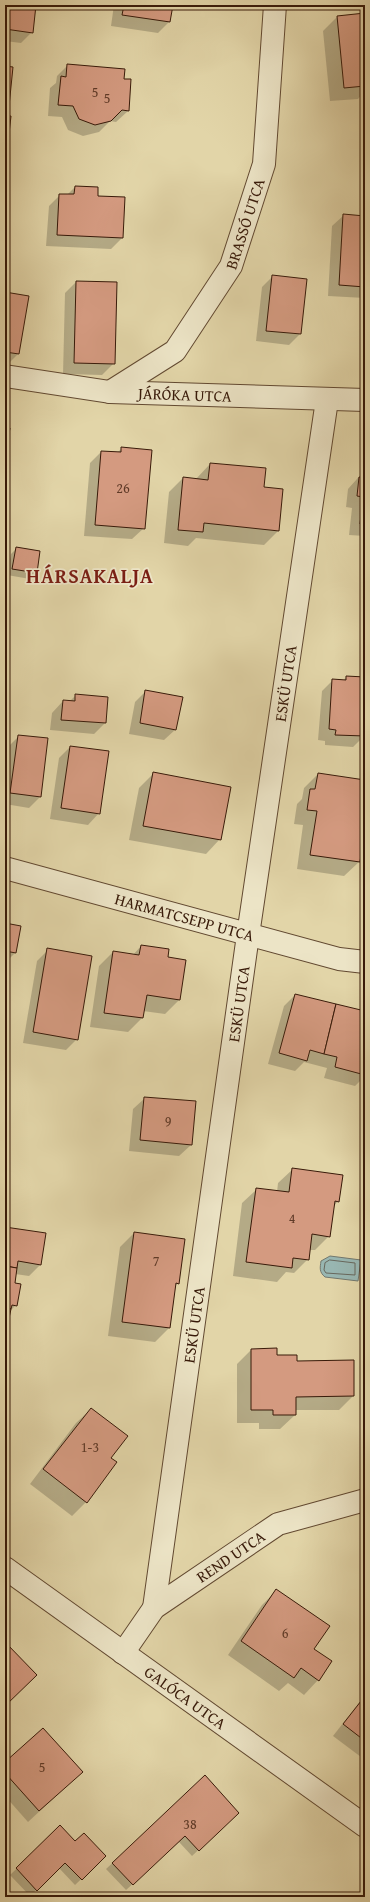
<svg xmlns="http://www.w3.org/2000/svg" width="370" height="1902" font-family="'Gentium Book Plus',serif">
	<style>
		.water { fill: #98b6b1; stroke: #72786e }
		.shadow { fill: #0003 }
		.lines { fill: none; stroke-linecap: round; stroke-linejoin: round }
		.shore { stroke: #68685d; stroke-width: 1 }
		.building { fill: #d49a80; stroke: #381a09 }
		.street-casing { stroke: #624931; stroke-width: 24 }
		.street { stroke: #ece4c6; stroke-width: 22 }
		.labels { text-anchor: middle; stroke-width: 3.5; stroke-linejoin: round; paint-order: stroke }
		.number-label { font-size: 14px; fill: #5f3a27 }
		.street-label { font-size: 16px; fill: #381a09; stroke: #ece4c6 }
		.district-label { font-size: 20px; font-weight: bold; letter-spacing: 1px; fill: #7a1f14; stroke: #ece4c6 }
	</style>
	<rect width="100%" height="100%" fill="#e2d5a8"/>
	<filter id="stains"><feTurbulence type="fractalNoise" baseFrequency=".005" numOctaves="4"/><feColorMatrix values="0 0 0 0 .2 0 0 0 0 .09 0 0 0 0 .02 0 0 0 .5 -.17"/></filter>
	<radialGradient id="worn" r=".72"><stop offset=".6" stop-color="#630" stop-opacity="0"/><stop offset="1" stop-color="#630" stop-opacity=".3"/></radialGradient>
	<path class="water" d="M330,1256L361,1260L358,1281L325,1277C319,1272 320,1268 321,1261Z"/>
	<g class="shadow">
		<polygon points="5,5 35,5 32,32 21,43 5,41"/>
		<polygon points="114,5 172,5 169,22 158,33 111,26"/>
		<polygon points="365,14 365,91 358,99 330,101 323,31 337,17"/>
		<polygon points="68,65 123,80 128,111 116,122 110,121 99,132 83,136 68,130 62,117 48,116 50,88 56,83 57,76"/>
		<polygon points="75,187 97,196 122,238 111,249 46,246 49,206 60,195 67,195"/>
		<polygon points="344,215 365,217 365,298 328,296 332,226"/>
		<polygon points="273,276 300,334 289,345 256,341 262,287"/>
		<polygon points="76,282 114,363 102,375 63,374 65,293"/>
		<polygon points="5,293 18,354 7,365 5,365"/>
		<polygon points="122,448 144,528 132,539 84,536 90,463 101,452 117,453"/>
		<polygon points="210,464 263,488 278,531 264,545 196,538 188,546 164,543 169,492 183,478 196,479"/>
		<polygon points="365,470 365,536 349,535 352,508 346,507 348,489"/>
		<polygon points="17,548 36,573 30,579 7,575 11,554"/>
		<polygon points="346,677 365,678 365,735 353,747 325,745 325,741 318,740 322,691 333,680 343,681"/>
		<polygon points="146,691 176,729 164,740 129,734 135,702"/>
		<polygon points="76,695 105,723 94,734 50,730 52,713 63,701 69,702"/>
		<polygon points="19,736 40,797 29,808 5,804 5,765 8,747"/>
		<polygon points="70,747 108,752 99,813 88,825 50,819 59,758"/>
		<polygon points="153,774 220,839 206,854 129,840 139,788"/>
		<polygon points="318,774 365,781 365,821 359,862 344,876 297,869 303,825 294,824 297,804 302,799 304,788"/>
		<polygon points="5,924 15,953 5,963"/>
		<polygon points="141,946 167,958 179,1000 165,1014 143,1011 142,1018 128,1032 90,1027 99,966 113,952 133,955"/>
		<polygon points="48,950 77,1039 66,1050 23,1043 37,961"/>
		<polygon points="295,995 365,1012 365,1076 355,1086 324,1078 327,1068 304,1062 295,1071 268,1064 284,1006"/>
		<polygon points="145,1098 191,1145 179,1156 129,1151 133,1109"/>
		<polygon points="293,1169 338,1201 334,1206 329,1236 315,1250 309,1250 308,1259 294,1273 286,1272 277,1282 233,1276 242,1203 257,1189 277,1192 278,1183"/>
		<polygon points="5,1228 40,1265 29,1276 15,1274 13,1284 16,1305 10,1311 5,1332"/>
		<polygon points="134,1233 178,1283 175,1286 169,1328 155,1342 108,1336 120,1247"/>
		<polygon points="251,1350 296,1362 353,1396 339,1410 295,1410 295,1415 280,1429 259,1429 259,1423 237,1423 237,1364"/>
		<polygon points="91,1409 110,1458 116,1462 86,1502 72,1516 30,1484 76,1423"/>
		<polygon points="277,1590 313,1649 331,1662 318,1680 304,1695 288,1683 279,1691 228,1655 262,1605"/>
		<polygon points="365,1695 365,1760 333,1736"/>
		<polygon points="5,1764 70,1783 28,1822 5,1796"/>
		<polygon points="205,1777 232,1818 192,1856 179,1842 126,1890 106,1869"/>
		<polygon points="60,1827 75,1843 105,1856 75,1885 59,1868 30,1896 10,1875"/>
	</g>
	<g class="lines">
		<polygon class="shore" points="330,1260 355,1263 355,1275 326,1273 324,1270 325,1263"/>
	</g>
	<g class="building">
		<polygon points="5,5 36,5 33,33 5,29"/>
		<polygon points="124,5 173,5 170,22 122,15"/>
		<polygon points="365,13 365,86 344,88 337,16"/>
		<polygon points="67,64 125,69 124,79 131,79 129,111 122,110 111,121 95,125 79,119 73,106 58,105 61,76 66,77"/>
		<polygon points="5,66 13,67 8,116 11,116 7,151 5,150"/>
		<polygon points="75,186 98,187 98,196 125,197 123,238 57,235 59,194 74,194"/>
		<polygon points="343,214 365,216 365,287 339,285"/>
		<polygon points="272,275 307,279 301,334 266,331"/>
		<polygon points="76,281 117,282 115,364 74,363"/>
		<polygon points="5,292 29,296 19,354 5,352"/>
		<polygon points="5,427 10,428 5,457"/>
		<polygon points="121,447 152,450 145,529 95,525 101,451 121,452"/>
		<polygon points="210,463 266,468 264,487 283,489 279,531 204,523 203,532 178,530 183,477 208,480"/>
		<polygon points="359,477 365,478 365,524 360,524 363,497 357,496"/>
		<polygon points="16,547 40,551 37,573 12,569"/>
		<polygon points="346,676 365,677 365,736 335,735 336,730 329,729 332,679 346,680"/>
		<polygon points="145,690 183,697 176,730 140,723"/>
		<polygon points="75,694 108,697 106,723 61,720 63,700 75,701"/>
		<polygon points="18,735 48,738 41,797 10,793"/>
		<polygon points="70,746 109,751 100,814 61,808"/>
		<polygon points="153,772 231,787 221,840 143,826"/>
		<polygon points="318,773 365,780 365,826 360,862 310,855 317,811 307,810 310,789 315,789"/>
		<polygon points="5,923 21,926 16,953 5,951"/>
		<polygon points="141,945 169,949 168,957 186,960 180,1000 147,995 143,1018 104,1013 113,951 139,955"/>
		<polygon points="47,948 92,956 78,1040 33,1032"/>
		<polygon points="295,994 336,1004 324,1054 310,1050 307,1061 279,1053"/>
		<polygon points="336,1004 365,1011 365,1075 335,1067 337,1057 324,1054"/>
		<polygon points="144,1097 196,1101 192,1145 140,1140"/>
		<polygon points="292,1168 343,1175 339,1202 335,1201 330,1237 312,1234 309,1260 293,1258 292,1268 246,1262 256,1188 289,1192"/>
		<polygon points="5,1227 46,1233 41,1265 18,1261 17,1268 5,1266"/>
		<polygon points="134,1232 185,1239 179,1284 176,1283 170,1328 122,1322"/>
		<polygon points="5,1266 17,1268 15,1283 21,1284 17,1306 12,1305 11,1309 5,1308"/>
		<polygon points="5,1308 11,1309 5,1337"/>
		<polygon points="277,1348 277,1355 297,1355 297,1361 354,1360 354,1396 296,1397 296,1415 273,1415 273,1410 251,1410 251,1349"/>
		<polygon points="91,1408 128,1436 111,1458 117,1462 87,1503 43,1469"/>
		<polygon points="276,1589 330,1626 314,1649 332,1661 319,1681 301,1668 294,1678 241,1641"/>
		<polygon points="5,1642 37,1675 5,1706"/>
		<polygon points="365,1696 365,1741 343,1724"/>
		<polygon points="43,1728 83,1772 39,1811 5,1773 5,1762"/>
		<polygon points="205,1775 239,1813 199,1851 185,1836 133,1885 112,1863"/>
		<polygon points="60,1825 75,1841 84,1833 106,1856 82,1880 65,1863 37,1891 16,1868"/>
	</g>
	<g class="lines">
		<defs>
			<g id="street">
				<path id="s1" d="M5,376L110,392L365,400"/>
				<path id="s2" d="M110,392L175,351L231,266L264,164L275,5"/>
				<path id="s3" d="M5,868L339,959L365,962"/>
				<path id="s4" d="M5,1568L365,1826"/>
				<path id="s5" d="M154,1608L248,935L327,400"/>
				<path id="s6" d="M123,1653L154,1608L278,1524L365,1500"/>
			</g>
		</defs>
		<use href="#street" class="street-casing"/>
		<use href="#street" class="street"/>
	</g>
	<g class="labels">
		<g class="number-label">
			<text x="95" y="97">5</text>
			<text x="107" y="103">5</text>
			<text x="123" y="493">26</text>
			<text x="168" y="1126">9</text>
			<text x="292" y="1223">4</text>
			<text x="156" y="1266">7</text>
			<text x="90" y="1452">1-3</text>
			<text x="285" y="1638">6</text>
			<text x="42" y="1772">5</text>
			<text x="190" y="1829">38</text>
		</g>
		<g class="street-label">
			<text dy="6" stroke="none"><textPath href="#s2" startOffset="223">BRASSÓ UTCA</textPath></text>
			<text dy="6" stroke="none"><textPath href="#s1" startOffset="181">JÁRÓKA UTCA</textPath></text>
			<text dy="6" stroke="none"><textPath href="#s5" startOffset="934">ESKÜ UTCA</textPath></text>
			<text dy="6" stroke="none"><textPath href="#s3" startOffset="186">HARMATCSEPP UTCA</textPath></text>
			<text dy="6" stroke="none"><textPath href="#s5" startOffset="610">ESKÜ UTCA</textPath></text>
			<text dy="6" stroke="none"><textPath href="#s5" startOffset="286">ESKÜ UTCA</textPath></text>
			<text dy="6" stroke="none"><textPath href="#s6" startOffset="147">REND UTCA</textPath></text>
			<text dy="6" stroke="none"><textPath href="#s4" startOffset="222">GALÓCA UTCA</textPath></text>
		</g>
		<g class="district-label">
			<text x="90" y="583">HÁRSAKALJA</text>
		</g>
	</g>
	<rect width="370" height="1902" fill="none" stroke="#e2d5a8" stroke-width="20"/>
	<rect x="6" y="6" width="358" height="1890" fill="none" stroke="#381a09" stroke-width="2"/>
	<rect x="10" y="10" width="350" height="1882" fill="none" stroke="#381a09"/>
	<rect width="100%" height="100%" filter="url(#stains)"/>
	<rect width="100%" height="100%" fill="url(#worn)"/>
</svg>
